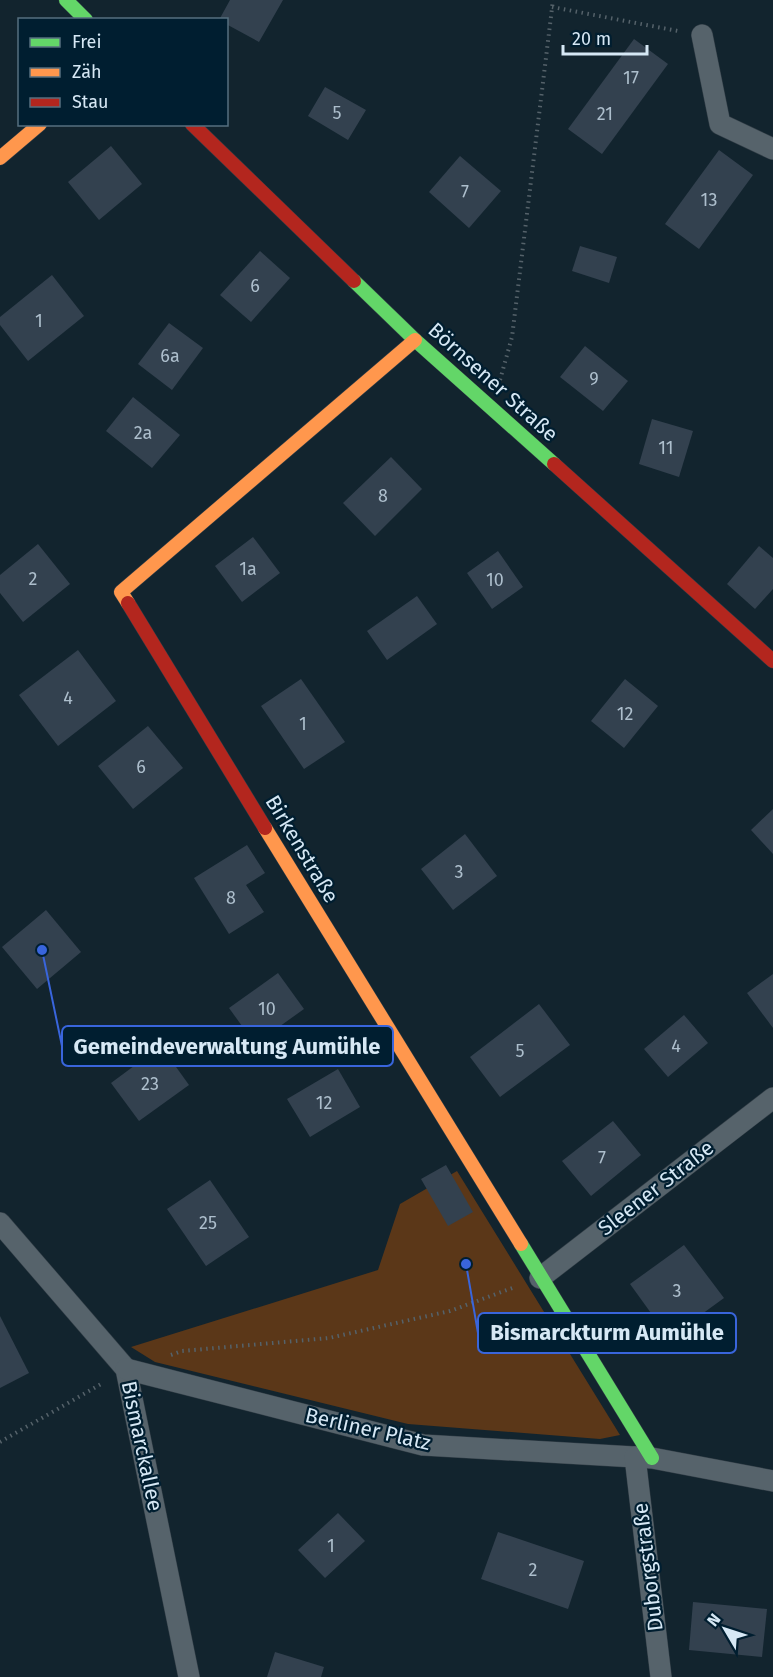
<svg xmlns="http://www.w3.org/2000/svg" width="773" height="1677" font-family="'Fira Sans',sans-serif">
	<style>
		.green { fill: #5b3718 }
		.building { fill: #33414f }
		.lines { fill: none; stroke-linecap: round; stroke-linejoin: round }
		.street-casing { stroke: #313d46; stroke-width: 22 }
		.fast-casing { stroke: #313d46; stroke-width: 15 }
		.slow-casing { stroke: #313d46; stroke-width: 15 }
		.jam-casing { stroke: #313d46; stroke-width: 15 }
		.path { stroke: #55626a; stroke-width: 4; stroke-dasharray: 1.5 4.5; stroke-linecap: butt }
		.street { stroke: #56636b; stroke-width: 21 }
		.fast { stroke: #63d668; stroke-width: 14 }
		.slow { stroke: #ff974d; stroke-width: 14 }
		.jam { stroke: #b3261e; stroke-width: 14 }
		.labels { text-anchor: middle; stroke-width: 4.5; stroke-linejoin: round; paint-order: stroke }
		.number-label { font-size: 18px; fill: #adbecc }
		.street-label { font-size: 21px; fill: #d6e8f5; stroke: #001e30 }
		.leader { fill: none; stroke: #3965dc; stroke-width: 2 }
		.callout-dot { fill: #3965dc; stroke: #001e30; stroke-width: 2 }
		.callout { fill: #001e30; stroke: #3965dc; stroke-width: 2 }
		.callout-label { font-size: 22px; text-anchor: middle; font-weight: bold; fill: #d6e8f5 }
	</style>
	<rect width="100%" height="100%" fill="#12242e"/>
	<polygon class="green" points="457,1171 620,1435 600,1439 408,1424 155,1362 131,1347 378,1270 400,1204"/>
	<g class="building">
		<polygon points="230,0 283,0 259,42 226,24 226,20 219,20"/>
		<polygon points="634,39 668,64 602,154 568,129"/>
		<polygon points="325,87 366,110 348,140 308,116"/>
		<polygon points="111,146 142,184 99,220 68,182"/>
		<polygon points="719,150 753,175 699,249 665,224"/>
		<polygon points="460,156 501,191 469,228 429,192"/>
		<polygon points="580,246 617,257 609,283 572,271"/>
		<polygon points="260,251 290,278 251,322 220,295"/>
		<polygon points="52,275 84,316 28,361 0,325 0,317"/>
		<polygon points="169,323 203,348 172,390 138,364"/>
		<polygon points="585,346 628,381 603,411 560,377"/>
		<polygon points="133,397 180,435 152,468 106,431"/>
		<polygon points="652,419 693,431 679,477 639,464"/>
		<polygon points="391,457 422,489 375,536 343,503"/>
		<polygon points="253,537 280,573 242,602 215,566"/>
		<polygon points="38,544 70,584 23,622 0,593 0,575"/>
		<polygon points="759,546 773,558 773,589 755,609 727,584"/>
		<polygon points="498,551 523,587 492,609 467,573"/>
		<polygon points="417,596 437,624 387,660 367,631"/>
		<polygon points="78,650 116,701 58,746 19,695"/>
		<polygon points="301,679 345,742 304,769 261,706"/>
		<polygon points="625,679 658,706 624,748 591,721"/>
		<polygon points="148,726 183,768 133,809 98,766"/>
		<polygon points="773,809 773,854 751,830"/>
		<polygon points="465,834 497,876 453,910 421,869"/>
		<polygon points="247,845 265,873 246,885 264,912 229,934 194,878"/>
		<polygon points="46,910 81,952 37,989 2,947"/>
		<polygon points="278,973 304,1009 255,1044 229,1008"/>
		<polygon points="773,974 773,1028 747,993"/>
		<polygon points="539,1004 570,1045 500,1097 470,1057"/>
		<polygon points="684,1015 708,1043 668,1077 644,1049"/>
		<polygon points="161,1046 189,1085 139,1121 111,1083"/>
		<polygon points="338,1069 360,1107 310,1137 287,1099"/>
		<polygon points="613,1121 641,1155 591,1196 562,1161"/>
		<polygon points="446,1165 473,1212 448,1226 421,1179"/>
		<polygon points="210,1180 249,1237 206,1266 167,1209"/>
		<polygon points="684,1245 724,1298 669,1338 630,1284"/>
		<polygon points="0,1316 29,1373 0,1388"/>
		<polygon points="338,1513 365,1541 325,1578 298,1550"/>
		<polygon points="498,1532 584,1561 568,1609 481,1579"/>
		<polygon points="693,1602 767,1609 762,1657 689,1650"/>
		<polygon points="275,1652 324,1667 321,1677 267,1677"/>
	</g>
	<g class="lines">
		<defs>
			<g id="street">
				<polyline points="702,35 720,124 773,149"/>
				<polyline points="0,1223 126,1369 189,1677"/>
				<polyline points="540,1278 773,1098"/>
				<polyline points="126,1369 423,1445 652,1458 773,1481"/>
				<polyline points="635,1457 661,1677"/>
			</g>
			<g id="fast">
				<polyline points="66,0 86,20"/>
				<polyline points="354,281 415,340 554,464"/>
				<polyline points="521,1244 652,1458"/>
			</g>
			<g id="slow">
				<polyline points="0,158 40,124"/>
				<polyline points="128,603 121,592 415,340"/>
				<polyline points="265,828 521,1244"/>
			</g>
			<g id="jam">
				<polyline points="192,124 354,281"/>
				<polyline points="554,464 773,661"/>
				<polyline points="128,603 265,828"/>
			</g>
		</defs>
		<use href="#street" class="street-casing"/>
		<use href="#fast" class="fast-casing"/>
		<use href="#slow" class="slow-casing"/>
		<use href="#jam" class="jam-casing"/>
		<g class="path">
			<polyline points="552,7 678,31"/>
			<polyline points="500,380 512,337 553,0"/>
			<polyline points="171,1355 182,1351 329,1338 450,1311 515,1287"/>
			<polyline points="0,1442 103,1383"/>
		</g>
		<use href="#street" class="street"/>
		<use href="#fast" class="fast"/>
		<use href="#slow" class="slow"/>
		<use href="#jam" class="jam"/>
	</g>
	<g class="labels">
		<g class="number-label">
			<text x="631" y="84">17</text>
			<text x="337" y="119">5</text>
			<text x="605" y="120">21</text>
			<text x="465" y="198">7</text>
			<text x="709" y="206">13</text>
			<text x="255" y="292">6</text>
			<text x="39" y="327">1</text>
			<text x="170" y="362">6a</text>
			<text x="594" y="385">9</text>
			<text x="143" y="439">2a</text>
			<text x="666" y="454">11</text>
			<text x="383" y="502">8</text>
			<text x="248" y="575">1a</text>
			<text x="33" y="585">2</text>
			<text x="495" y="586">10</text>
			<text x="68" y="704">4</text>
			<text x="625" y="720">12</text>
			<text x="303" y="730">1</text>
			<text x="141" y="773">6</text>
			<text x="459" y="878">3</text>
			<text x="231" y="904">8</text>
			<text x="267" y="1015">10</text>
			<text x="676" y="1052">4</text>
			<text x="520" y="1057">5</text>
			<text x="150" y="1090">23</text>
			<text x="324" y="1109">12</text>
			<text x="602" y="1164">7</text>
			<text x="208" y="1229">25</text>
			<text x="677" y="1297">3</text>
			<text x="331" y="1552">1</text>
			<text x="533" y="1576">2</text>
		</g>
		<g class="street-label">
			<text transform="translate(493 382) rotate(42)" y="7">Börnsener Straße</text>
			<text transform="translate(302 849) rotate(59)" y="7">Birkenstraße</text>
			<text transform="translate(656 1188) rotate(-38)" y="7">Sleener Straße</text>
			<text transform="translate(368 1429) rotate(13)" y="7">Berliner Platz</text>
			<text transform="translate(142 1446) rotate(78)" y="7">Bismarckallee</text>
			<text transform="translate(648 1567) rotate(-97)" y="7">Duborgstraße</text>
		</g>
	</g>
	<path class="leader" d="M42 950L62 1046M466 1264L478 1333"/>
	<g class="callout-dot">
		<circle cx="42" cy="950" r="6"/>
		<circle cx="466" cy="1264" r="6"/>
	</g>
	<g class="callout">
		<rect x="62" y="1026" width="331" height="40" rx="6"/>
		<rect x="478" y="1313" width="258" height="40" rx="6"/>
	</g>
	<g class="callout-label">
		<text x="227" y="1054">Gemeindeverwaltung Aumühle</text>
		<text x="607" y="1340">Bismarckturm Aumühle</text>
	</g>
	<rect x="18" y="18" width="210" height="108" fill="#001e30" stroke="#566f7f" stroke-width="1.5"/>
	<rect x="30" y="38" width="30" height="9" fill="#63d668" stroke="#566f7f" stroke-width="1.5"/>
	<text x="72" y="48" font-size="18" fill="#d6e8f5">Frei</text>
	<rect x="30" y="68" width="30" height="9" fill="#ff974d" stroke="#566f7f" stroke-width="1.5"/>
	<text x="72" y="78" font-size="18" fill="#d6e8f5">Zäh</text>
	<rect x="30" y="98" width="30" height="9" fill="#b3261e" stroke="#566f7f" stroke-width="1.5"/>
	<text x="72" y="108" font-size="18" fill="#d6e8f5">Stau</text>
	<g transform="translate(725 1629) rotate(309)" stroke="#001e30" stroke-width="4.5" paint-order="stroke">
	<path d="M0-4.5L10 22L0 15L-10 22Z" fill="#d6e8f5"/>
	<text y="-9" font-size="16" font-weight="bold" text-anchor="middle" fill="#d6e8f5">N</text>
	</g>
	<path d="M563 45v9h84v-9" fill="none" stroke="#d6e8f5" stroke-width="3"/>
	<text x="572" y="45" font-size="18" fill="#d6e8f5" stroke="#001e30" stroke-width="4.5" paint-order="stroke">20 m</text>
</svg>
